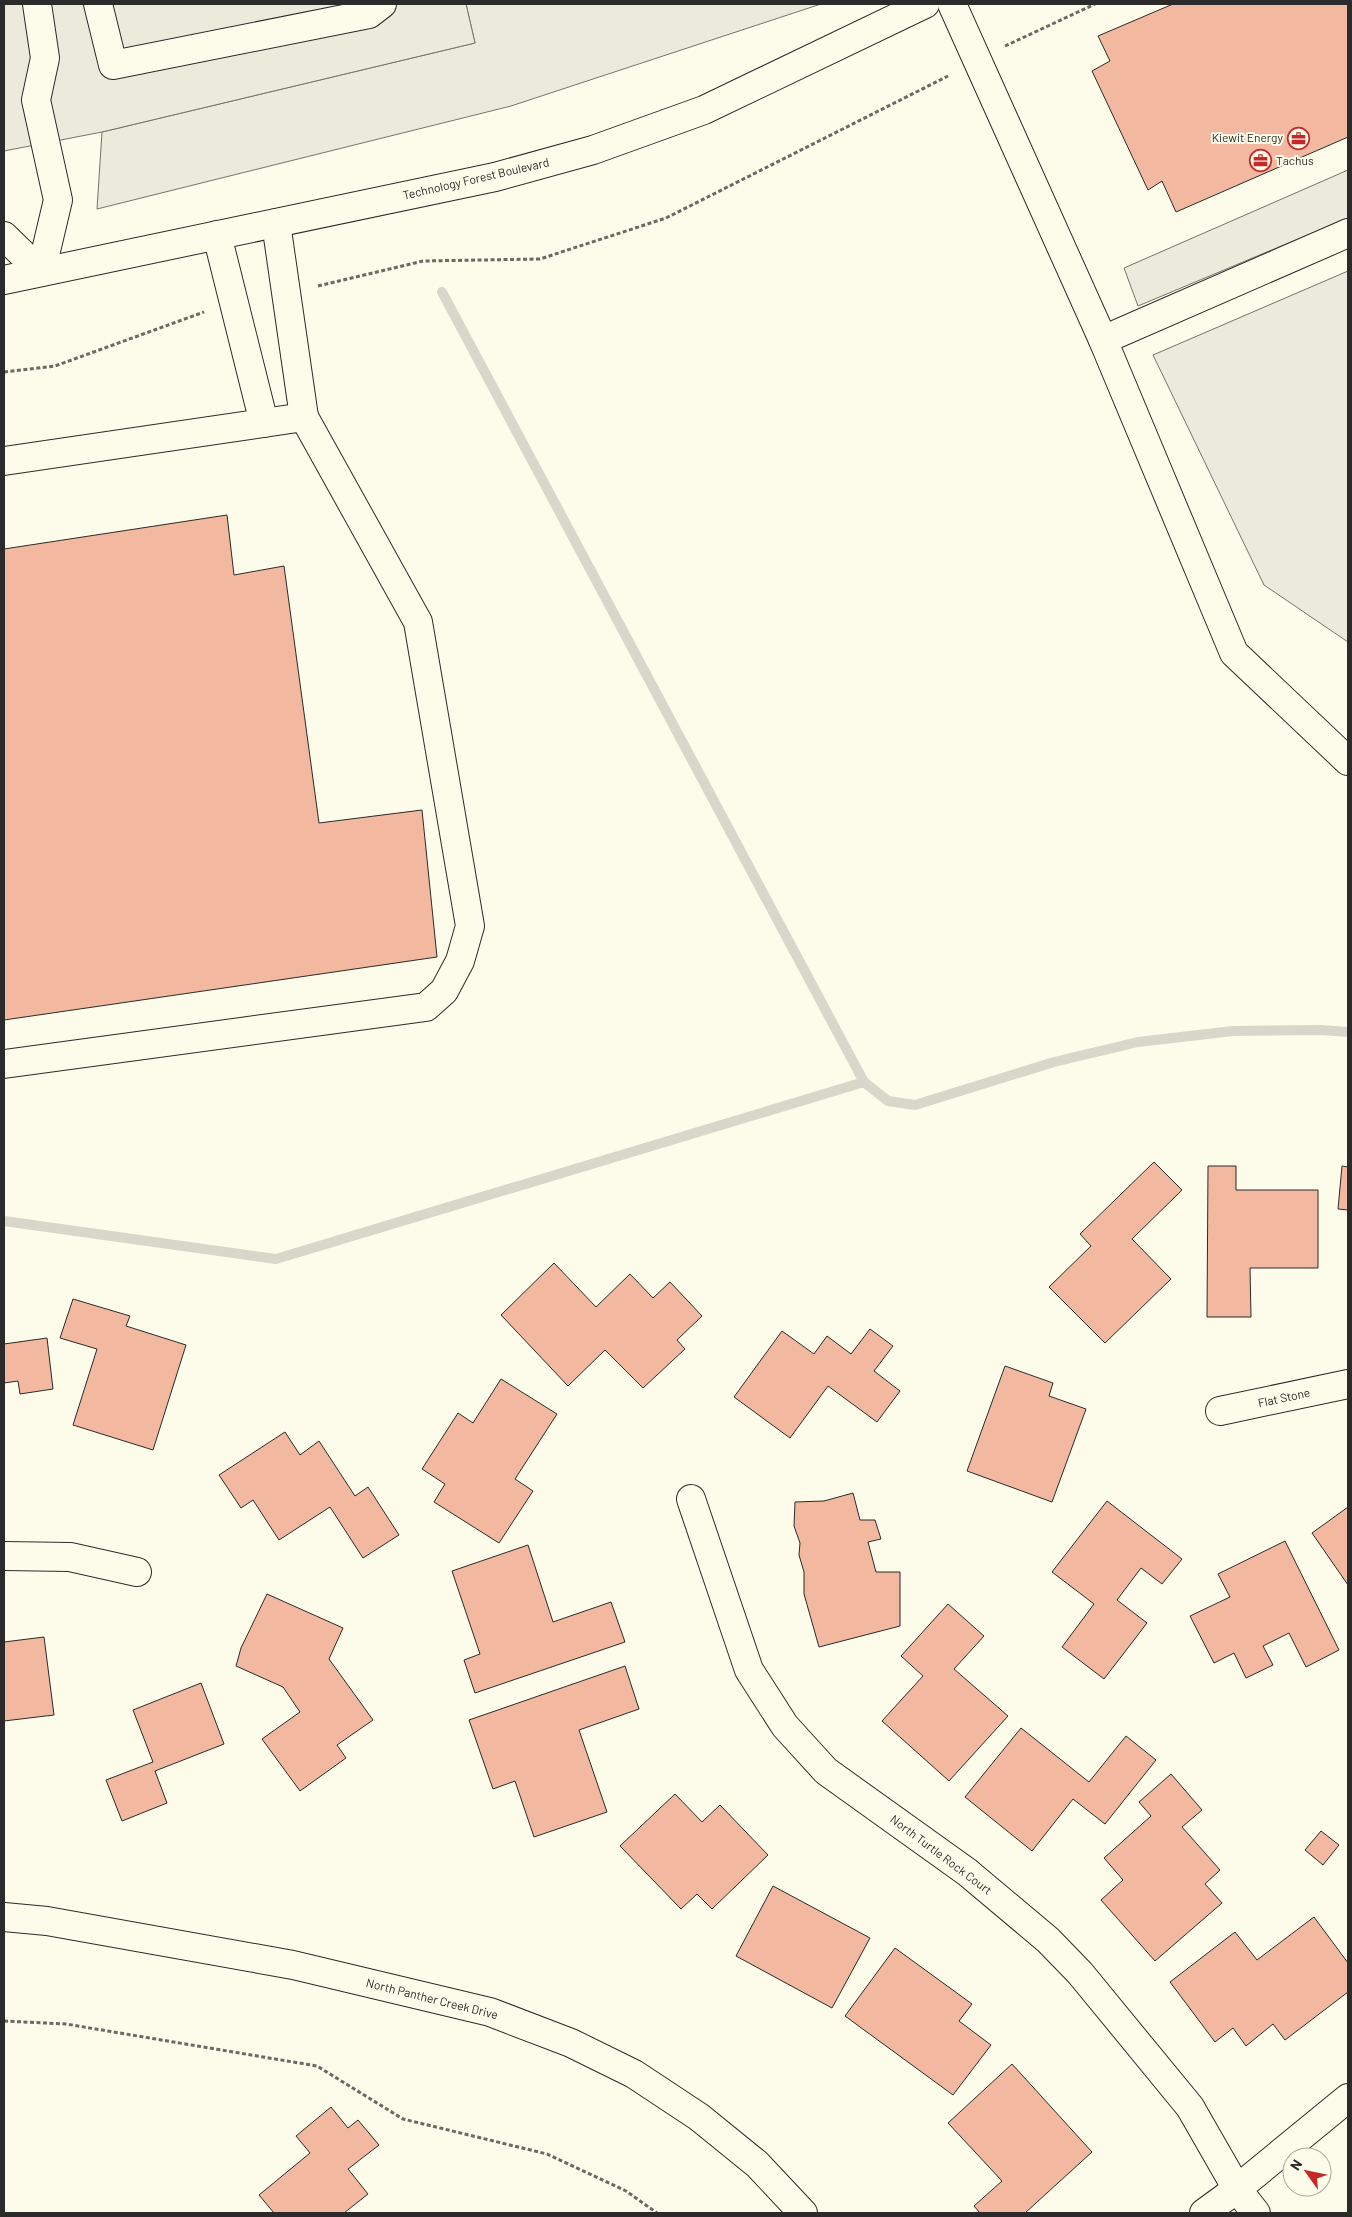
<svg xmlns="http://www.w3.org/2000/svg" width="1352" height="2217" font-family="Barlow,sans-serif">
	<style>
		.green { fill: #ecebdb; stroke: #74746e }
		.parking { fill: #eceadb; stroke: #74746e }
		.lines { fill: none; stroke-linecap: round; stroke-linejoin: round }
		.stream { stroke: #d8d7c9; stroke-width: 10 }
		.building { fill: #f2b8a0; stroke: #2b2b2b }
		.minor-casing { stroke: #2b2b2b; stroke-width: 30 }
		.path { stroke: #6a6964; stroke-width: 3; stroke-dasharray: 4 2.5; stroke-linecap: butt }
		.minor { stroke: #fdfbea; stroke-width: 28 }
		.labels { text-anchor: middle; stroke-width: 4; stroke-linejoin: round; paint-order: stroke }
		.poi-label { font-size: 12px; fill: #2b2b2b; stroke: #fdfbea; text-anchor: end }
		.street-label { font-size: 12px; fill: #2b2b2b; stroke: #fdfbea }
	</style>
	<rect width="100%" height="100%" fill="#fdfbea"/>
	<polygon class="green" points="466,4 821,4 511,106 97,209 102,132 475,43"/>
	<g class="parking">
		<polygon points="4,4 466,4 475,43 102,132 4,151"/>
		<polygon points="1348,170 1348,218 1138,306 1124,268"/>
		<polygon points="1348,271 1348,642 1264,585 1153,355"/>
	</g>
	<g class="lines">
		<g class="stream">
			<polyline points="442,292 864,1082 888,1101 915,1105 1054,1062 1138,1042 1233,1031 1321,1030 1348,1032"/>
			<polyline points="4,1221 276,1259 864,1082"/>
		</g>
	</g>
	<g class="building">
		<polygon points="1173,4 1348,4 1348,137 1176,212 1162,181 1148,190 1092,71 1110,61 1098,36"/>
		<polygon points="227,515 234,575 284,566 319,823 422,810 437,957 4,1020 4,549"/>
		<polygon points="1154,1162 1182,1190 1132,1239 1171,1279 1105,1343 1049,1287 1091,1246 1080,1234"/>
		<polygon points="1208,1166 1236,1166 1236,1190 1318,1190 1318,1268 1250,1268 1251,1317 1207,1317"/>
		<polygon points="1342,1166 1348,1167 1348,1210 1338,1209"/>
		<polygon points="554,1263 596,1307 630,1274 653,1298 670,1282 702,1316 677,1340 685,1349 643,1388 605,1350 568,1386 501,1315"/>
		<polygon points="73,1299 130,1316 126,1326 186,1345 153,1450 73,1425 97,1349 60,1338"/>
		<polygon points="870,1329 893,1346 874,1371 900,1391 877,1422 828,1386 790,1438 734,1397 782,1331 814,1354 827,1336 851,1354"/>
		<polygon points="47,1338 53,1389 20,1394 18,1381 4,1383 4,1344"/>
		<polygon points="1005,1366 1053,1383 1049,1396 1086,1409 1052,1502 967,1471"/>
		<polygon points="501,1379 557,1414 515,1479 533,1491 499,1543 434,1502 445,1484 422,1469 458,1413 473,1423"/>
		<polygon points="285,1432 300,1455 319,1441 355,1496 368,1487 399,1535 363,1558 330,1507 279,1540 253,1500 241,1508 219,1475"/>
		<polygon points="853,1493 860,1520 875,1520 881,1539 868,1542 876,1572 900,1572 900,1626 819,1647 804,1594 804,1572 799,1555 800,1543 794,1526 795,1502 824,1501"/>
		<polygon points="1107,1501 1182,1559 1162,1584 1141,1568 1117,1600 1147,1623 1104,1679 1062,1647 1094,1604 1052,1572"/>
		<polygon points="1348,1507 1348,1585 1312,1533"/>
		<polygon points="1285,1541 1339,1650 1306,1667 1289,1633 1263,1646 1273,1665 1246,1678 1234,1653 1214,1663 1190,1616 1230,1597 1218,1574"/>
		<polygon points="528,1545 553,1622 611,1602 625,1642 475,1693 464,1660 480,1654 452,1571"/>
		<polygon points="267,1594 343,1628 329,1659 373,1720 337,1745 346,1758 300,1791 262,1739 300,1712 283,1687 236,1666 241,1648"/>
		<polygon points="948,1604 984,1636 954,1669 1008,1716 949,1781 882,1721 923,1676 901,1656"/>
		<polygon points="44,1637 54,1715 4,1721 4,1642"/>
		<polygon points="625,1666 639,1709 579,1730 607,1812 534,1837 515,1781 493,1789 469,1720"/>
		<polygon points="201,1683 224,1744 155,1771 167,1803 122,1821 106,1780 153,1762 133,1710"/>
		<polygon points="1021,1728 1089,1782 1126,1736 1156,1760 1105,1824 1073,1799 1032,1851 965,1797"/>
		<polygon points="1171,1774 1202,1810 1182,1827 1220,1870 1205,1884 1222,1903 1155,1961 1101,1900 1123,1880 1104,1858 1151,1816 1139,1802"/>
		<polygon points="675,1794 702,1822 720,1805 768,1855 712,1909 697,1894 681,1909 620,1846"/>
		<polygon points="1321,1831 1339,1845 1323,1865 1305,1850"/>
		<polygon points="773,1886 870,1938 832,2008 736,1956"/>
		<polygon points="1314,1917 1348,1963 1348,1992 1285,2040 1273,2024 1246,2046 1233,2028 1215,2042 1170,1982 1235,1932 1257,1960"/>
		<polygon points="895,1948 972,2004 959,2021 991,2045 953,2095 845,2016"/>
		<polygon points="1012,2064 1092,2152 1025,2213 980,2213 974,2206 1002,2181 948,2123"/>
		<polygon points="331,2107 348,2128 358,2120 379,2145 348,2169 368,2194 344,2213 274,2213 259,2195 310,2153 296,2136"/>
	</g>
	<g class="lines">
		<defs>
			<g id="minor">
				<polyline points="98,4 113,65 369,14 382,4"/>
				<polyline points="952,4 1103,340 1234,653 1348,761"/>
				<polyline points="276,223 304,417"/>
				<polyline points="217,235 264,423"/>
				<polyline points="4,236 41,272 58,200 36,100 45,58 37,4"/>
				<polyline points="4,280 495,177 593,150 704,110 925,4"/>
				<polyline points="1103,340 1348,233"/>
				<polyline points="4,461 304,417 418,622 470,926 460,961 444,991 426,1007 4,1064"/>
				<polyline points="1220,1411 1348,1384"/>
				<polyline points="691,1499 749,1670 785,1726 826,1771 967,1872 1048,1940 1080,1973 1190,2107 1237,2189 1256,2213"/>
				<polyline points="4,1556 70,1557 137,1572"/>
				<polyline points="4,1917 47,1921 293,1965 490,2012 571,2043 634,2074 699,2117 757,2164 803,2213"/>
				<polyline points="1204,2213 1237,2189 1348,2098"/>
			</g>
		</defs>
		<use href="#minor" class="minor-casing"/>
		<g class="path">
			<polyline points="1005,46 1095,4"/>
			<polyline points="318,286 423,261 540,259 666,218 948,76"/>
			<polyline points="4,372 55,366 204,312"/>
			<polyline points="4,2021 66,2024 317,2066 403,2119 547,2154 626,2191 657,2213"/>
		</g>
		<use href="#minor" class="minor"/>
	</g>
	<defs>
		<symbol id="office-ring" viewBox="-11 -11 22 22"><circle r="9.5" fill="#fdfbea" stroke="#c62828" stroke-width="1.5"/><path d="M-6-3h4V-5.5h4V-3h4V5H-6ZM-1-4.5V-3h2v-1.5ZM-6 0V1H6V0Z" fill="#c62828"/></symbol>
	</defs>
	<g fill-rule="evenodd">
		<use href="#office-ring" x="1286" y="126" width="25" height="25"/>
		<use href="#office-ring" x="1248" y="148" width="25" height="25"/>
	</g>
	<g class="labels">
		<g class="poi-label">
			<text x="1283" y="142">Kiewit Energy</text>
			<text x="1276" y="165" text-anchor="start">Tachus</text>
		</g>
		<g class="street-label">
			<text transform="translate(476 179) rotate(-13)" y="4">Technology Forest Boulevard</text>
			<text transform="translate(1284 1398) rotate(-12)" y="4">Flat Stone</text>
			<text transform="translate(941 1855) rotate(37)" y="4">North Turtle Rock Court</text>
			<text transform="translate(432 1999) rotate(14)" y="4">North Panther Creek Drive</text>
		</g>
	</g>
	<rect width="1352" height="2217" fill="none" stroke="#2b2b2b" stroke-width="10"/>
	<g transform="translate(1307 2172) rotate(303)"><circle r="24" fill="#fdfbea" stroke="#a9a89e"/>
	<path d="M0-4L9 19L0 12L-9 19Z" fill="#c62828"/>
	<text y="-8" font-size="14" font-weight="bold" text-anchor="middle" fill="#2b2b2b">N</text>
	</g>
</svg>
